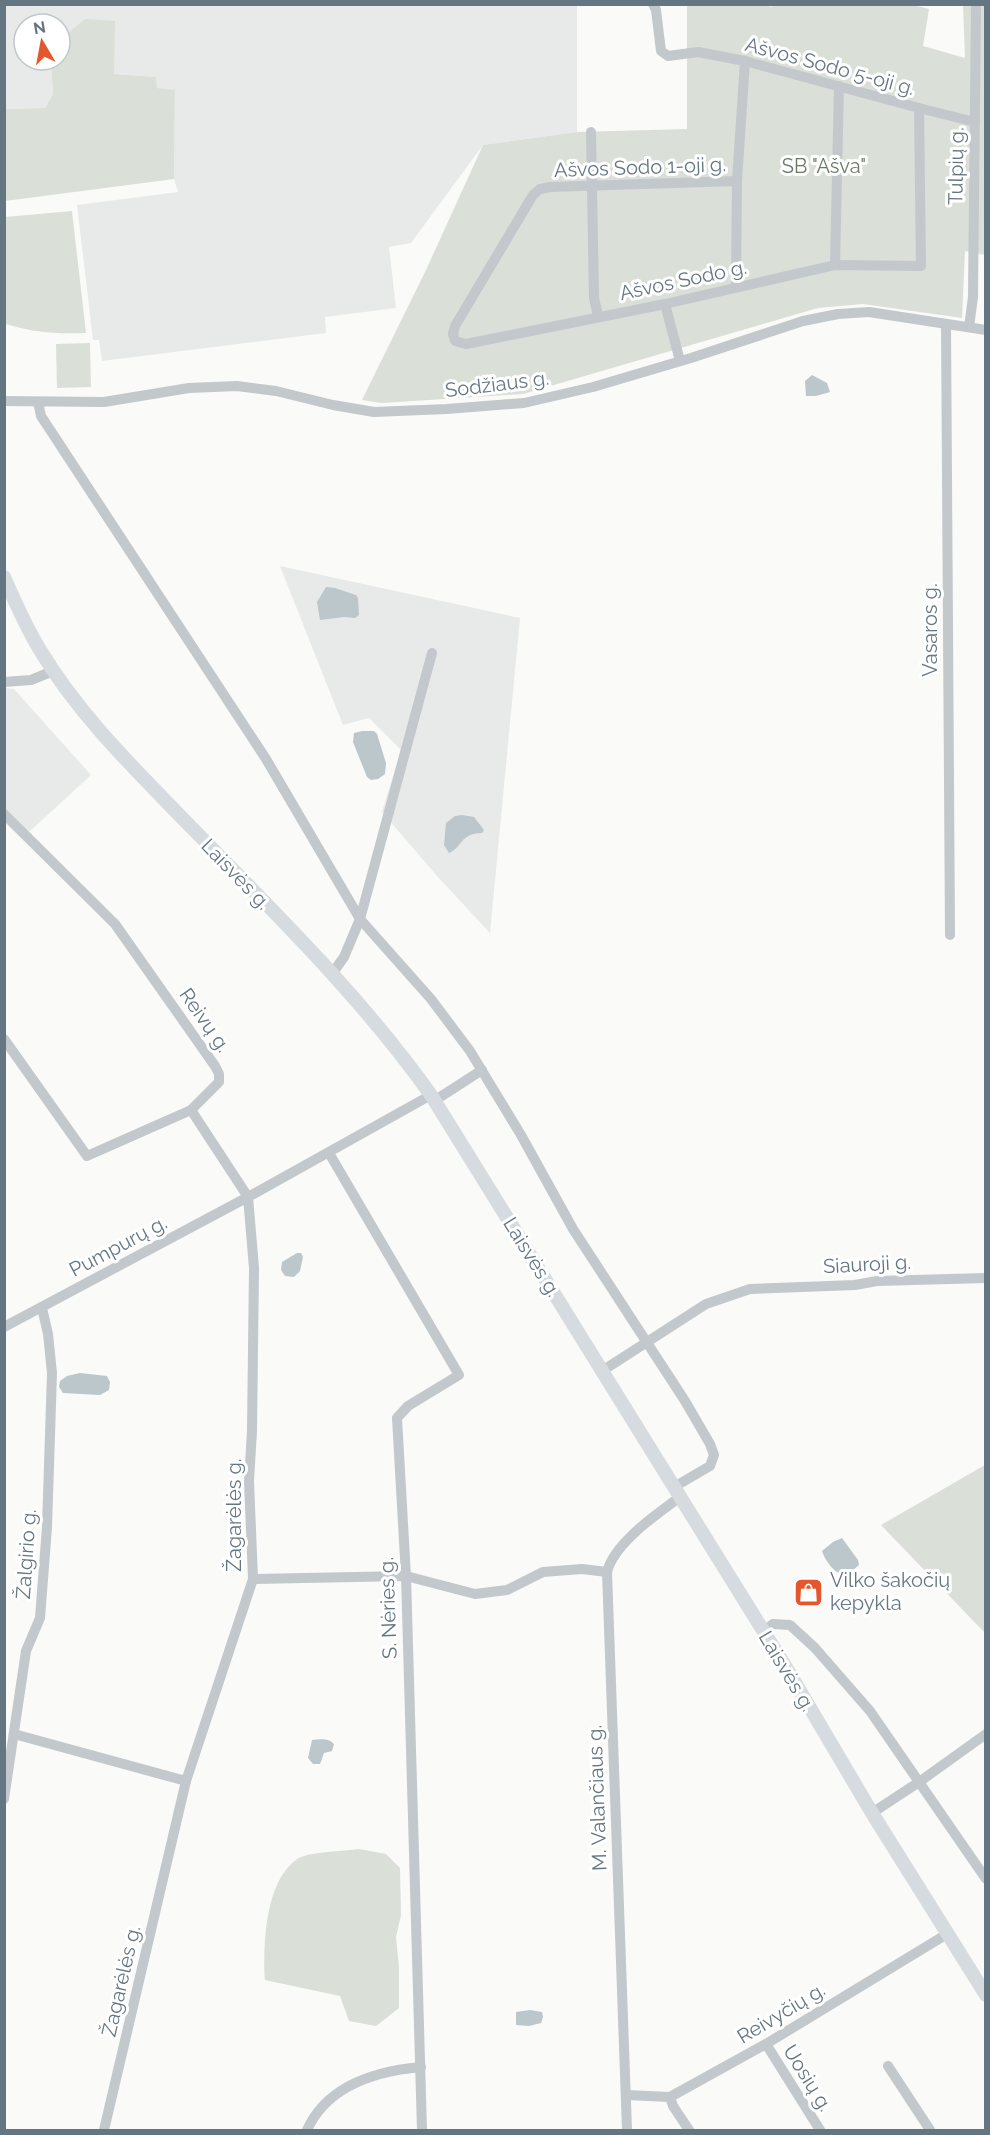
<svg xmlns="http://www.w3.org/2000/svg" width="990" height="2135" font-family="Raleway,sans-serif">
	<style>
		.built { fill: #e8e9e9 }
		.green { fill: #dadfd7 }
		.water { fill: #bbc7cb }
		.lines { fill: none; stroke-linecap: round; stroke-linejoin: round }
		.minor { stroke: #c3c8cc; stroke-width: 10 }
		.major { stroke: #d6dbdf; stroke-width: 14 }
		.labels { text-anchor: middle; stroke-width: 6; stroke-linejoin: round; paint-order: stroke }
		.street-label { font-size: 20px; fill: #657683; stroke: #fff }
		.park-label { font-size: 20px; fill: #687a64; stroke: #fff }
		.poi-label { font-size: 20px; fill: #657683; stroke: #fff; text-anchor: start }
	</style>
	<rect width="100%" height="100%" fill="#fafaf8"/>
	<g class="built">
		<polygon points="4,5 577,5 577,132 483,145 411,243 389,247 396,308 325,317 326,333 102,361 99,340 93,340 77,205 178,192 174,179 175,91 157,88 156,77 114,74 85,19 60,39 60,24 24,24 24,60 51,60 53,94 45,108 5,109"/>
		<polygon points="280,566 520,618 490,933 437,876 382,812 401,750 369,718 343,725"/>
		<polygon points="5,688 14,689 91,775 29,832 5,810"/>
	</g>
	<g class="green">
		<polygon points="762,4 772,7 773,4 913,5 929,9 923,46 965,58 963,5 985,5 985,255 965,251 962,318 863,304 818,308 523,394 382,403 362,400 426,270 483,145 577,132 687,129 687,5"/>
		<polygon points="85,19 115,21 114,74 156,77 157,88 175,90 174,179 5,201 5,109 45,108 53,94 51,60 60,60 60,39"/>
		<path d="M72,211L86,333C55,334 36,333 6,324L5,217Z"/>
		<polygon points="90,343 91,387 57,388 56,344"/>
		<polygon points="985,1465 985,1633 881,1525"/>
		<path d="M359,1849L386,1854L400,1868L401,1915L396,1937L399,1968V2008L376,2026L349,2021L340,1996L265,1980C263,1944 265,1879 299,1858C310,1852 345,1851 359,1849Z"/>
	</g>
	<g class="water">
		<polygon points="812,375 827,383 830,392 816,396 806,396 805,381"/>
		<polygon points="326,587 335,588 356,595 358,598 359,615 355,618 344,617 320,620 317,602"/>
		<polygon points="362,731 374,731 377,734 386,763 385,774 378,779 371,780 367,777 353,742 354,733"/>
		<path d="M462,815L474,817L484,830L482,833C459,834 464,846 449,853L444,845L446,823L455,816Z"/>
		<polygon points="297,1253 301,1253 303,1257 300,1271 294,1277 285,1276 281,1270 282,1262"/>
		<polygon points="80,1373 107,1376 110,1382 109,1390 100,1395 63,1393 59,1387 60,1381 67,1376"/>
		<path d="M842,1538L858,1560L859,1565L847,1575C836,1576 825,1561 822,1551L833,1542Z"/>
		<path d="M312,1740C320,1739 329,1738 334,1744L332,1751L324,1753L320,1764H313L308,1758Z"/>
		<polygon points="530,2010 542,2012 543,2017 541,2023 529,2026 516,2025 516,2012"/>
	</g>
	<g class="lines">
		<g class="minor">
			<polyline points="653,4 656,10 661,51 668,56 698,52 745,61 919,108 921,266 835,265 665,304 466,344 455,341 453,334 455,326 533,195 540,189 550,187 737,181"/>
			<polyline points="919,108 975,122"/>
			<polyline points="591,132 594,298 598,316"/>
			<polyline points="835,265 839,86"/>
			<polyline points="736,286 737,181 745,61"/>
			<polyline points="665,304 680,361"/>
			<polyline points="946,324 950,935"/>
			<polyline points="969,327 973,297 976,4"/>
			<polyline points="4,401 104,402 189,388 237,386 276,391 333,405 374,412 447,409 524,403 593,387 691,358 803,321 838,314 869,312 986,330"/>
			<polyline points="38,402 41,416 266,759 360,919 431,999 470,1051 521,1135 573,1229 685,1401 710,1444 714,1455 710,1466 674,1487"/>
			<polyline points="4,682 31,680 53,671"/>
			<polyline points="4,814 115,924 215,1066 219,1074 219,1082 191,1110 87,1156 4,1039"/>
			<polyline points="332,974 344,957 360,919 432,653"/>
			<polyline points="434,1101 482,1070"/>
			<polyline points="329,1153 459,1375 408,1406 397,1418 406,1576 422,2130"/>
			<polyline points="4,1327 248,1197 191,1110"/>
			<polyline points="602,1371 706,1304 750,1289 855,1285 877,1281 986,1278"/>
			<polyline points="253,1579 406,1576 475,1594 507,1590 543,1572 582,1569 607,1572"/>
			<polyline points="763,1632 773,1624 790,1625 815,1648 870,1711 986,1879"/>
			<polyline points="14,1734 186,1781"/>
			<polyline points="4,1799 26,1651 40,1618 47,1527 52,1373 48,1334 42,1308"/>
			<polyline points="872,1813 919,1782 986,1734"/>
			<polyline points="766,2044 820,2130"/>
			<polyline points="888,2066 930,2130"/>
			<polyline points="626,2095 670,2097 766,2044 947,1934"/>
			<polyline points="670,2097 673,2106 689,2130"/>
			<polyline points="104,2130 186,1781 253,1579 249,1481 252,1431 254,1268 248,1197 431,1095"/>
			<path d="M307,2130C327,2086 376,2071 421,2067"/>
			<path d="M627,2130L607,1572C614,1543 657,1514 680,1497"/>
		</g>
		<path class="major" d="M4,577C15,602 26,627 40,650C81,718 138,772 193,829C276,914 362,998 431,1095L790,1674L872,1813L986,1995"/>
	</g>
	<defs>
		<symbol id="shop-square" viewBox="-11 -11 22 22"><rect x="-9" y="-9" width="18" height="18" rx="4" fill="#e4572e" stroke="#fff"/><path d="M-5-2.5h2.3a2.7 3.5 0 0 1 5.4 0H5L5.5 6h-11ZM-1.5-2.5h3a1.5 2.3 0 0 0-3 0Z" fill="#fff"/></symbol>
	</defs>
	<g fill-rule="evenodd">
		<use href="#shop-square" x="792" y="1576" width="33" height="33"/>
	</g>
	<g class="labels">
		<g class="street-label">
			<text transform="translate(830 66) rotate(15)" y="7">Ašvos Sodo 5-oji g.</text>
			<text transform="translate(956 166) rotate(-89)" y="7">Tulpių g.</text>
			<text transform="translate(640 167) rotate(-2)" y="7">Ašvos Sodo 1-oji g.</text>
			<text transform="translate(683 280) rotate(-12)" y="7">Ašvos Sodo g.</text>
			<text transform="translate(497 384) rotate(-7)" y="7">Sodžiaus g.</text>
			<text transform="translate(930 630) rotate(-90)" y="7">Vasaros g.</text>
			<text transform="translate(236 874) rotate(46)" y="7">Laisvės g.</text>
			<text transform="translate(205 1020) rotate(55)" y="7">Reivų g.</text>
			<text transform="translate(118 1246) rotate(-28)" y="7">Pumpurų g.</text>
			<text transform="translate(532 1257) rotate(58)" y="7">Laisvės g.</text>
			<text transform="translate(867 1264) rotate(-3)" y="7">Siauroji g.</text>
			<text transform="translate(234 1515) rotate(-90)" y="7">Žagarėlės g.</text>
			<text transform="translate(26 1554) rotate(-86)" y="7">Žalgirio g.</text>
			<text transform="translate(388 1608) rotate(-92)" y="7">S. Nėries g.</text>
			<text transform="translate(787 1671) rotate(59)" y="7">Laisvės g.</text>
			<text transform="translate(597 1798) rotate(-92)" y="7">M. Valančiaus g.</text>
			<text transform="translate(121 1981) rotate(-77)" y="7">Žagarėlės g.</text>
			<text transform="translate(781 2013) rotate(-31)" y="7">Reivyčių g.</text>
			<text transform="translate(808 2078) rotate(58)" y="7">Uosių g.</text>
		</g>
		<g class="park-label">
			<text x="824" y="173">SB "Ašva"</text>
		</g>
		<g class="poi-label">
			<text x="830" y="1587">Vilko šakočių<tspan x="830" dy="23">kepykla</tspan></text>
		</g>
	</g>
	<rect width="990" height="2135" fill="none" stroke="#657683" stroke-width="12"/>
	<g transform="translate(42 42) rotate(350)"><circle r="28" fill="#ffffff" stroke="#c1c8cd" stroke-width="1.5"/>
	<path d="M0-4.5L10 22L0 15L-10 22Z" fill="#e4572e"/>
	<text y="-9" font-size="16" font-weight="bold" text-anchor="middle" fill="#657683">N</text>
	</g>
</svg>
